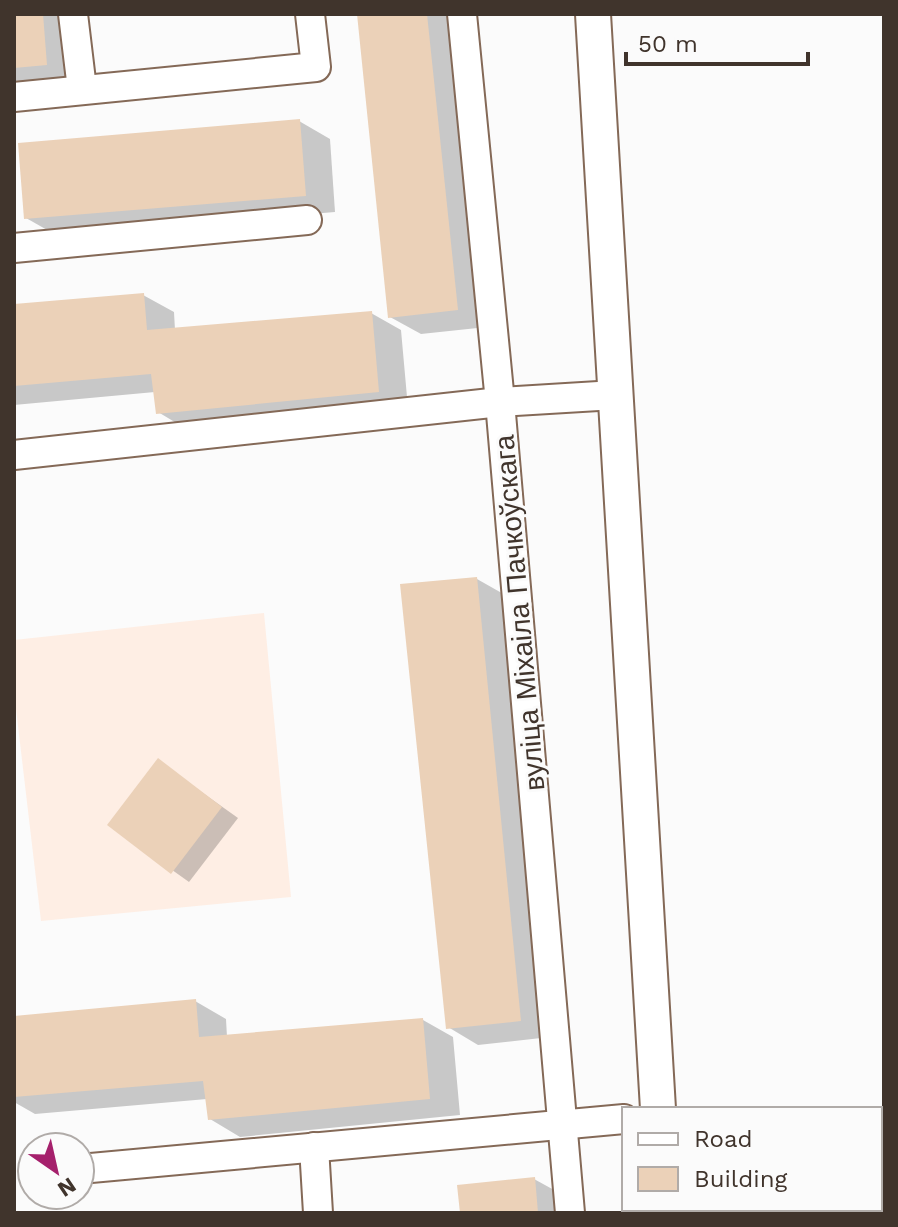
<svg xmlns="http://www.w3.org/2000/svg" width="898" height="1227" font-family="'Work Sans',sans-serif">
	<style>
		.built { fill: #feeee4 }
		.shadow { fill: #0003 }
		.building { fill: #ebd1b8 }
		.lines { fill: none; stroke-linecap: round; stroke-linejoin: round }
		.minor-casing { stroke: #846957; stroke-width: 32 }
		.major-casing { stroke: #846957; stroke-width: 38 }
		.minor { stroke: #fff; stroke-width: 28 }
		.major { stroke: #fff; stroke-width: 34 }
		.labels { text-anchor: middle; stroke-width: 6; stroke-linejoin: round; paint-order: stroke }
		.street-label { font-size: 28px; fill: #40342c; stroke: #fbfbfb }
	</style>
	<rect width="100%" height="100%" fill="#fbfbfb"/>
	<polygon class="built" points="264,613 291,897 41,921 14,692 14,640"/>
	<g class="shadow">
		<polygon points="14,14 70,14 77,81 14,88"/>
		<polygon points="359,14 455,14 487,327 421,334 390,317"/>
		<polygon points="299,121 330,139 335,212 56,235 26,218"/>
		<polygon points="143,295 174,312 175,330 371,313 401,330 408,408 188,430 158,412 155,392 14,405 14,306"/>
		<polygon points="477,579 507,596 550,1037 478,1045 448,1027"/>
		<polygon points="158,761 238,818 189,882 109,825"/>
		<polygon points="195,1001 226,1019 227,1037 423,1020 453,1037 460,1115 240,1137 210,1119 207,1099 35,1114 14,1102 14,1018"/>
		<polygon points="534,1179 565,1196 566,1213 462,1213"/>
	</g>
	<g class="building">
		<polygon points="14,14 43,14 47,65 14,68"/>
		<polygon points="357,14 427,14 458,310 388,318"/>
		<polygon points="300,119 306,196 24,219 18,143"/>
		<polygon points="144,293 147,330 372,311 379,392 156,414 151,374 14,386 14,304"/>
		<polygon points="477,577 521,1021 446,1029 400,584"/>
		<polygon points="158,758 222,807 171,874 107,825"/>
		<polygon points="196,999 199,1037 423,1018 430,1099 208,1120 203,1081 14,1097 14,1016"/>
		<polygon points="535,1177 538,1213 460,1213 457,1185"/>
	</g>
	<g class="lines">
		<defs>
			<g id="minor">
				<polyline points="73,14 82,89"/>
				<polyline points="462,14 500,402 570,1213"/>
				<polyline points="14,97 316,67 310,14"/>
				<polyline points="14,248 307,220"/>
				<polyline points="14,455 500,402 615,395"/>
				<polyline points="314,1147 318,1213"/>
				<polyline points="80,1169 624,1119"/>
			</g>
			<g id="major">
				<polyline points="593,14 658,1109"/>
				<polyline points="664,1209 665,1213"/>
			</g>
		</defs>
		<use href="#minor" class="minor-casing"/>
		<use href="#major" class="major-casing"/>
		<use href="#minor" class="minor"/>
		<use href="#major" class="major"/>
	</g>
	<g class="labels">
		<g class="street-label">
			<text transform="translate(519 613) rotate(-95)" y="10">вуліца Міхаіла Пачкоўскага</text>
		</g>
	</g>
	<rect width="898" height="1227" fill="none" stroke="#40342c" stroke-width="32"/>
	<rect x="622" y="1107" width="260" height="104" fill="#fbfbfb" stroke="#b0aba8" stroke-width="2"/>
	<rect x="638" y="1133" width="40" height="12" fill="#ffffff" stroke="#b0aba8" stroke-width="2"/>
	<text x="694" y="1147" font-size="24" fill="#40342c">Road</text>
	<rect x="638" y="1167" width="40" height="24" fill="#ebd1b8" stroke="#b0aba8" stroke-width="2"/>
	<text x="694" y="1187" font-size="24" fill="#40342c">Building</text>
	<g transform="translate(56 1171) rotate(146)"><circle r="38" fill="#fbfbfb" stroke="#b0aba8" stroke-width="2"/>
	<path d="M0-6L14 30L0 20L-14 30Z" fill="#a5206c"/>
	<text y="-12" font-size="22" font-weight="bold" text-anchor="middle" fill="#40342c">N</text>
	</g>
	<path d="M626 52v12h182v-12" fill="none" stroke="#40342c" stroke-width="4"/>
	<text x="638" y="52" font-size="24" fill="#40342c" stroke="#fbfbfb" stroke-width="6" paint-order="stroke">50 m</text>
</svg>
